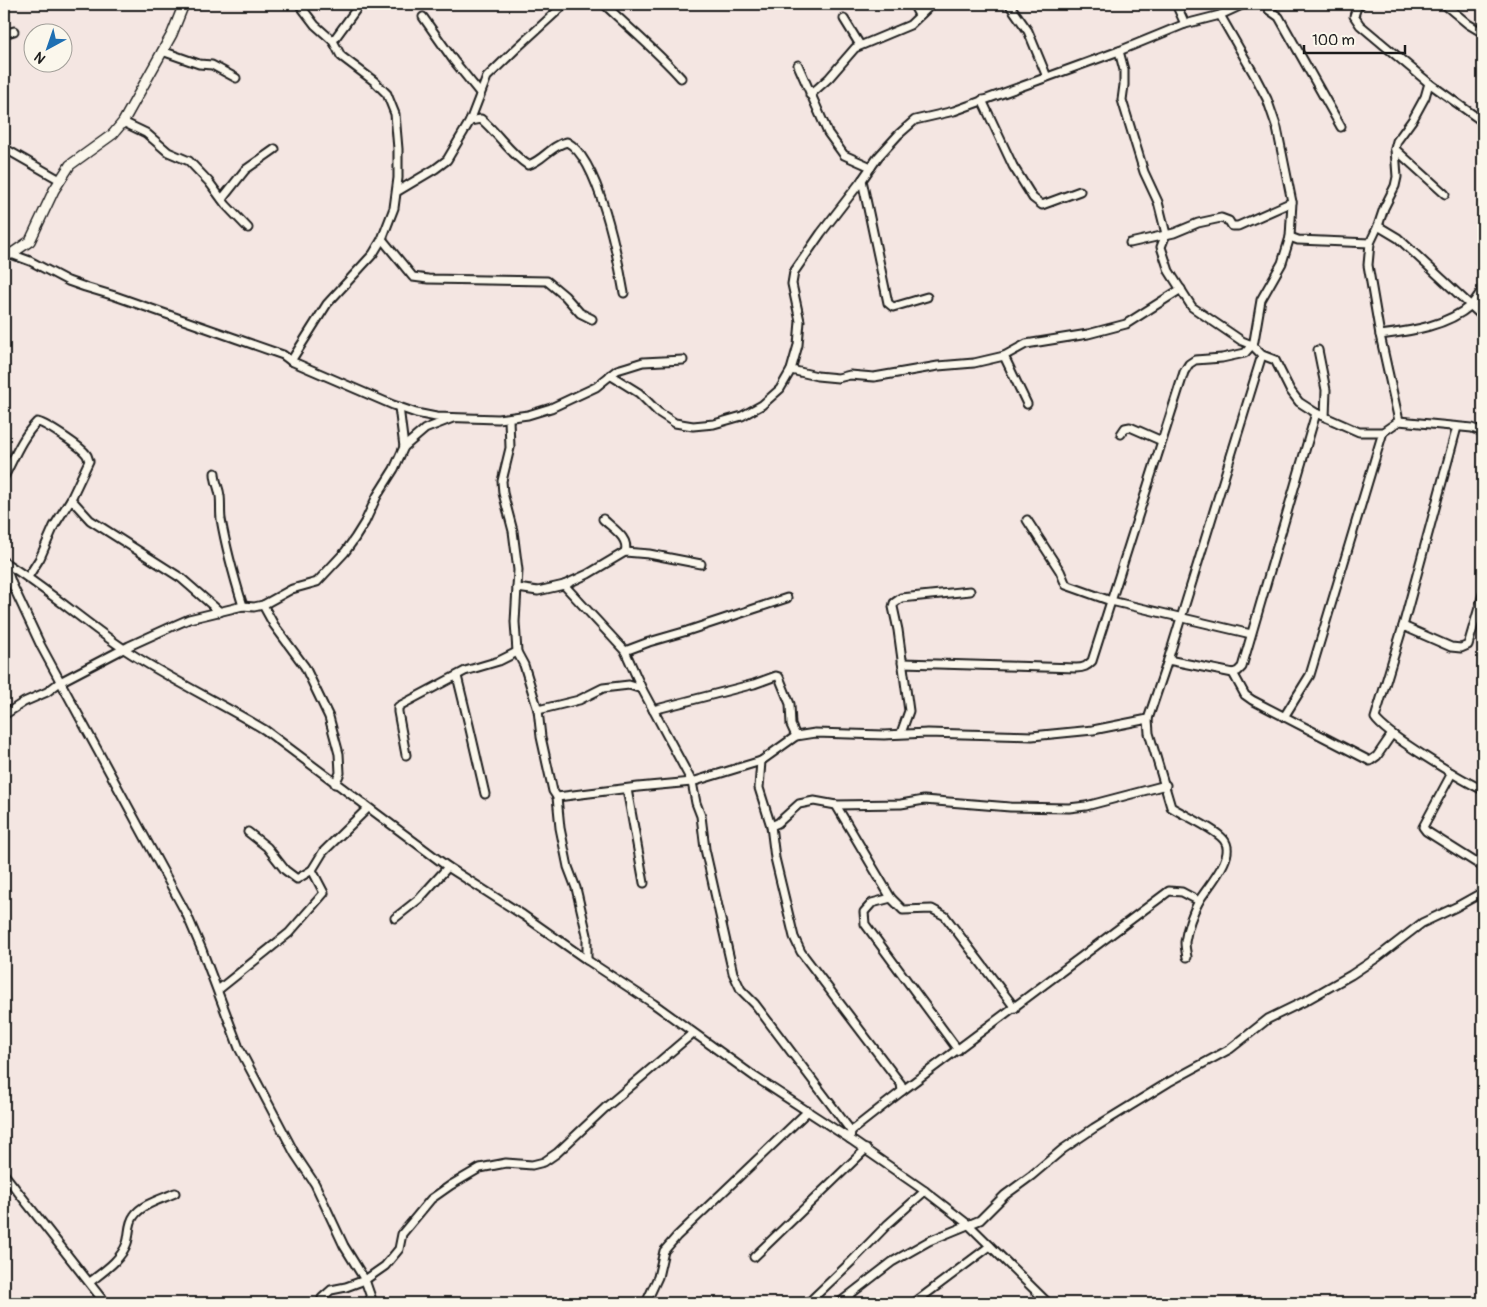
<svg xmlns="http://www.w3.org/2000/svg" width="1487" height="1307" font-family="Pangolin,sans-serif">
	<style>
		.lines { fill: none; stroke-linecap: round; stroke-linejoin: round }
		.minor-casing { stroke: #1c1c1c; stroke-width: 11 }
		.tertiary-casing { stroke: #1c1c1c; stroke-width: 12 }
		.minor { stroke: #fbf7ec; stroke-width: 7 }
		.tertiary { stroke: #fbf7ec; stroke-width: 9 }
	</style>
	<rect width="100%" height="100%" fill="#f4e6e2"/>
	<filter id="ink" filterUnits="userSpaceOnUse"><feTurbulence type="fractalNoise" baseFrequency=".02" numOctaves="2"/><feDisplacementMap in="SourceGraphic" scale="10" xChannelSelector="R" yChannelSelector="G"/><feConvolveMatrix kernelMatrix="1 2 1 2 8 2 1 2 1" color-interpolation-filters="sRGB"/></filter>
	<g filter="url(#ink)">
		<g class="lines">
			<defs>
				<g id="minor">
					<path d="M604,4C630,29 657,51 681,78"/>
					<polyline points="913,4 919,15"/>
					<polyline points="1009,4 1028,31 1047,77"/>
					<polyline points="1176,4 1185,24"/>
					<polyline points="1266,4 1269,10 1279,17 1341,127"/>
					<polyline points="1361,4 1357,7 1354,16 1360,25 1429,83 1483,122"/>
					<polyline points="1444,4 1468,24 1483,33"/>
					<polyline points="1220,15 1255,76 1267,99 1277,128 1292,202 1290,237 1282,263 1261,300 1254,341 1252,345 1262,355 1275,360 1290,390 1299,402 1316,413 1359,432 1383,432 1399,421 1472,428 1483,432"/>
					<polyline points="423,17 454,61 480,93"/>
					<polyline points="844,19 860,45"/>
					<polyline points="4,34 14,31"/>
					<polyline points="333,41 360,4"/>
					<polyline points="162,51 199,64 212,65 236,78"/>
					<polyline points="798,65 828,133 844,155 871,167"/>
					<polyline points="810,95 829,78 855,48 910,25 932,4"/>
					<polyline points="982,100 1013,166 1033,198 1042,205 1080,191"/>
					<path d="M470,121L481,119C498,133 509,153 528,165C543,161 551,145 567,142C599,159 618,258 624,293"/>
					<polyline points="123,122 146,133 168,152 189,161 209,182 226,205 248,228"/>
					<polyline points="4,148 60,180"/>
					<polyline points="1395,149 1445,194"/>
					<polyline points="862,180 888,303 893,307 927,297"/>
					<polyline points="398,191 435,169 447,160 470,121 487,77 519,46 565,4"/>
					<polyline points="222,199 245,170 275,149"/>
					<polyline points="1378,226 1398,238 1483,317"/>
					<polyline points="1290,237 1298,240 1370,243"/>
					<polyline points="382,239 413,277 428,279 547,281 565,296 580,313 592,319"/>
					<polyline points="1130,243 1174,233 1198,223 1221,218 1229,221 1232,226 1238,226 1292,202"/>
					<polyline points="11,254 30,261 68,281 85,287 115,296 283,355 291,361 393,405 416,413 436,417 498,419 528,415 551,408 596,387 617,370 627,367 643,362 683,360"/>
					<path d="M1380,335C1412,331 1447,326 1471,305C1476,300 1479,294 1483,289"/>
					<polyline points="1318,350 1326,390 1325,417"/>
					<polyline points="291,361 327,304 373,254 382,239 394,208 398,178 398,149 395,114 387,94 374,81 341,56 333,41 315,25 299,4"/>
					<polyline points="791,370 817,376 838,378 850,375 874,377 938,366 974,363 1004,356"/>
					<polyline points="610,375 639,393 658,412 675,423 693,426 714,424 742,416 762,405 780,389 791,370 798,345 800,321 792,284 794,272 821,233 862,180 878,157 899,134 915,120 954,111 1119,51 1185,24 1220,15 1244,4"/>
					<polyline points="1027,404 1004,356 1026,344 1088,334 1126,324 1181,289"/>
					<polyline points="399,407 404,447"/>
					<polyline points="509,419 510,448 502,481 503,493 513,531 518,570 515,622 517,652 524,665 538,710 541,737 553,791 557,797 560,828 568,867 576,888 587,935 587,960"/>
					<polyline points="1399,421 1380,335 1368,265 1370,243 1378,226 1384,208 1395,186 1397,177 1395,149 1397,141 1413,119 1425,97 1429,83"/>
					<path d="M1457,427L1403,626L1375,718C1386,735 1462,780 1483,790"/>
					<polyline points="1121,434 1125,428 1130,427 1162,441"/>
					<path d="M215,473C215,482 219,487 220,496C221,503 220,511 221,519C226,548 234,577 243,606"/>
					<path d="M4,477C14,458 22,437 37,422C44,422 81,447 86,454C88,456 88,459 89,461L71,499L54,526L40,558L28,577"/>
					<polyline points="71,499 90,520 181,578 220,612"/>
					<path d="M603,519C612,528 630,538 625,552"/>
					<polyline points="1027,520 1060,571 1066,585 1111,601 1251,634"/>
					<path d="M4,562C46,588 83,621 124,649C169,679 219,702 265,730L448,867L523,915L587,960L654,1004L755,1077L850,1139L925,1191L969,1225L1048,1303"/>
					<polyline points="4,563 12,584 41,646 187,915 202,950 239,1048 295,1154 315,1184 344,1246 365,1280 373,1303"/>
					<polyline points="564,585 625,651 642,689"/>
					<polyline points="517,588 538,591 564,585 588,574 625,552 649,554 701,564"/>
					<polyline points="263,605 274,625 305,667 329,717 339,754 340,773 335,784"/>
					<polyline points="1403,626 1451,647 1461,648 1468,645 1483,594"/>
					<polyline points="625,651 649,642 687,631 787,598"/>
					<polyline points="1168,660 1233,673 1238,671 1242,667 1316,413"/>
					<path d="M902,663L1076,668C1084,668 1087,666 1092,661L1184,372L1189,364L1195,360L1222,358L1245,353L1252,345L1242,341L1192,307L1169,271L1161,247L1166,234L1158,202L1144,172L1122,100L1124,85V70L1119,51"/>
					<polyline points="1233,673 1245,695 1252,700 1370,761 1377,756 1392,734"/>
					<polyline points="457,676 469,725 485,794"/>
					<polyline points="538,710 579,700 603,688 629,685 642,689 692,782 696,803 701,816 705,849 733,973 741,990 755,1004 851,1131 850,1139"/>
					<polyline points="653,710 754,684 776,676 779,677 790,704 791,725 796,736"/>
					<polyline points="4,715 24,702 47,692 60,682 129,646 173,626 189,619 243,606 254,607 263,605 292,589 317,582 345,552 355,538 365,522 377,496 394,469 404,447 425,429 453,418"/>
					<polyline points="1284,717 1310,675 1383,432"/>
					<polyline points="901,733 909,711 898,630 893,607 894,603 901,598 970,591"/>
					<polyline points="406,755 398,712 398,707 401,705 465,671 499,661 517,652"/>
					<polyline points="761,761 759,788 771,826 775,858 794,937 801,952 901,1084 902,1091 851,1131"/>
					<polyline points="1452,773 1423,827 1426,831 1483,867"/>
					<polyline points="627,789 644,883"/>
					<polyline points="557,797 638,787 692,782 761,761 796,736 815,733 884,735 928,733 1032,736 1093,730 1148,719"/>
					<polyline points="836,805 891,898 903,910 932,909 945,916 1015,1008"/>
					<polyline points="771,826 778,823 799,804 814,801 836,805 901,804 924,800 1010,807 1069,808 1086,806 1166,785"/>
					<polyline points="248,832 267,847 285,870 297,879 312,870"/>
					<polyline points="891,898 872,903 864,912 865,924 958,1050"/>
					<polyline points="395,918 419,899 448,867"/>
					<path d="M1187,957C1186,952 1185,946 1185,942C1187,929 1193,912 1199,901C1207,887 1237,856 1224,840C1214,828 1185,816 1171,807L1149,733L1148,719L1168,660L1262,355"/>
					<polyline points="218,990 289,933 324,893 312,870 323,852 368,808"/>
					<polyline points="902,1091 1169,891 1182,892 1199,901"/>
					<polyline points="4,1174 105,1303"/>
					<polyline points="754,1257 866,1149"/>
					<path d="M90,1282C104,1271 121,1260 127,1243C130,1234 128,1224 134,1216C142,1204 162,1199 175,1193"/>
					<polyline points="322,1303 322,1298 331,1290 346,1287 365,1280 385,1266 399,1249 402,1234 431,1199 451,1185 480,1168 506,1163 532,1165 544,1162 557,1153 605,1108 693,1033"/>
					<polyline points="646,1303 658,1277 664,1251 677,1236 808,1111"/>
					<polyline points="808,1303 852,1261 888,1224 925,1191"/>
					<polyline points="839,1303 892,1262 929,1241 980,1220 1005,1195 1031,1176 1063,1149 1094,1128 1169,1082 1230,1049 1268,1019 1305,1001 1351,975 1378,957 1422,923 1456,907 1483,892"/>
					<polyline points="914,1303 990,1246"/>
				</g>
				<polyline id="tertiary" points="4,255 11,254 30,241 54,190 70,165 113,134 123,122 172,34 184,4"/>
			</defs>
			<use href="#minor" class="minor-casing"/>
			<use href="#tertiary" class="tertiary-casing"/>
			<use href="#minor" class="minor"/>
			<use href="#tertiary" class="tertiary"/>
		</g>
	</g>
	<rect width="1487" height="1307" fill="none" stroke="#fbf7ec" stroke-width="20"/>
	<rect x="10" y="10" width="1467" height="1287" fill="none" stroke="#1c1c1c" stroke-width="2" filter="url(#ink)"/>
	<g transform="translate(48 48) rotate(220)"><circle r="24" fill="#fbf7ec" stroke="#a29f99"/>
	<path d="M0-4L9 19L0 12L-9 19Z" fill="#1f6fb2"/>
	<text y="-8" font-size="14" font-weight="bold" text-anchor="middle" fill="#1c1c1c">N</text>
	</g>
	<path d="M1304 45v8h101v-8" fill="none" stroke="#1c1c1c" stroke-width="2.5"/>
	<text x="1312" y="45" font-size="15" fill="#1c1c1c" stroke="#fbf7ec" stroke-width="4" paint-order="stroke">100 m</text>
</svg>
